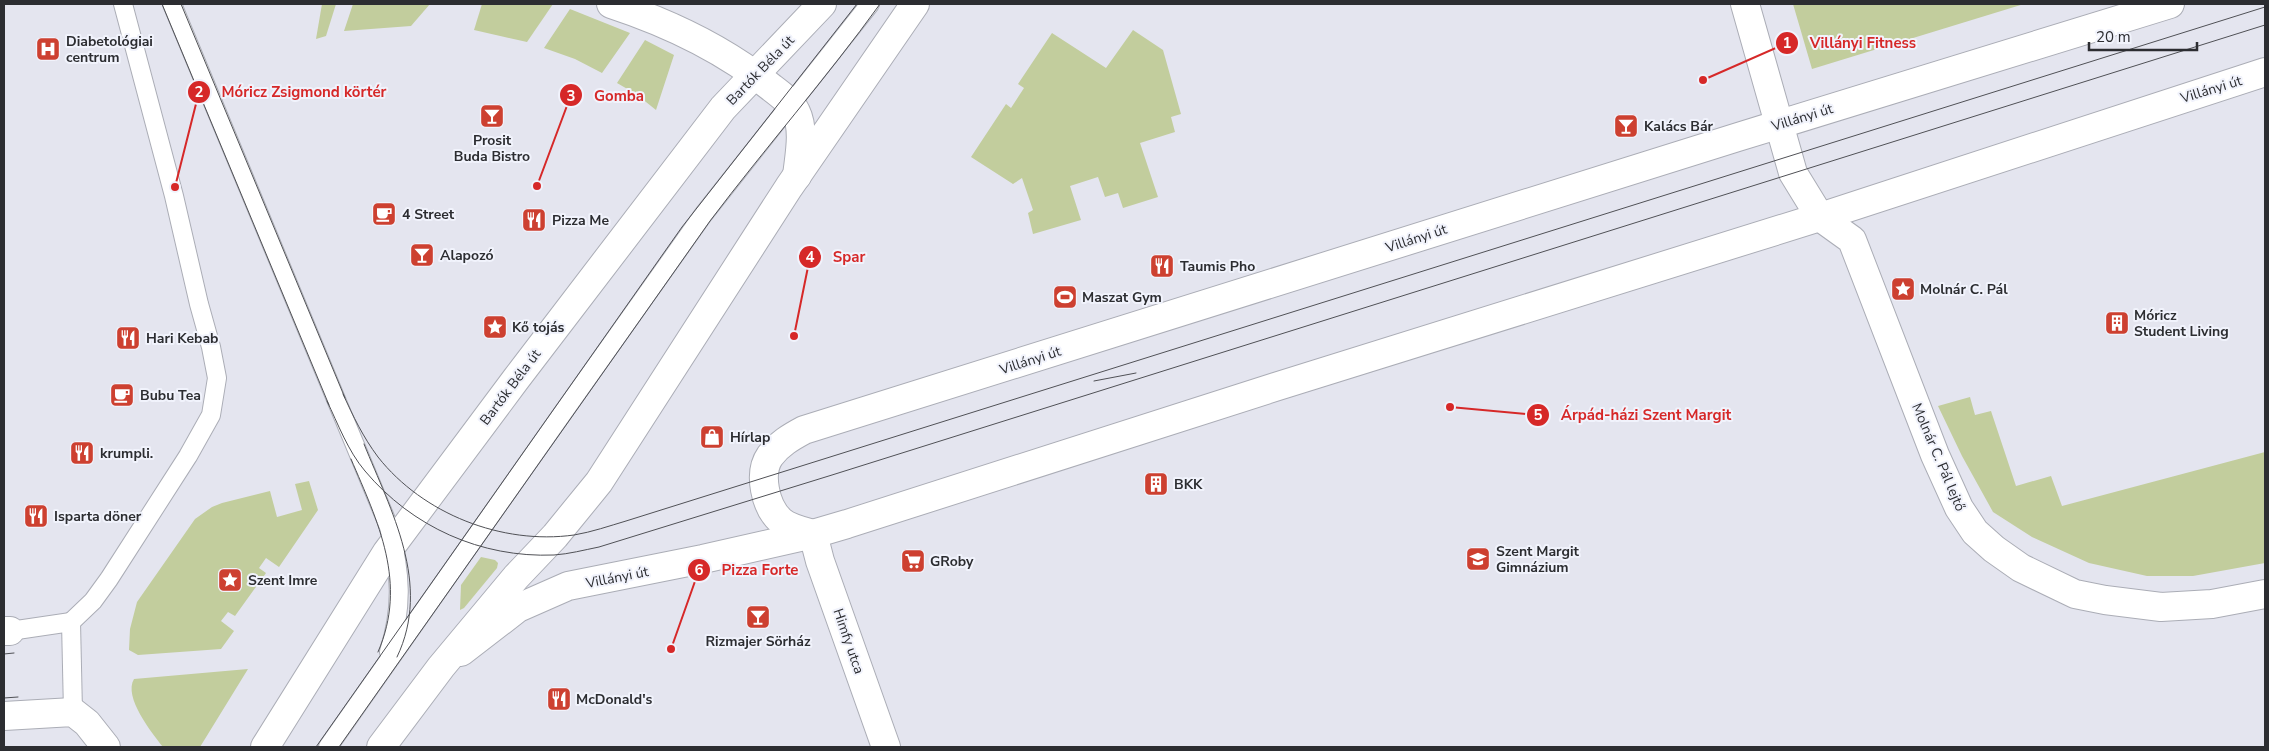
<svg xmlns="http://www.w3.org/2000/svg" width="2269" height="751" font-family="'Nunito Sans',sans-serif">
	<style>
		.green { fill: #c2cd9d }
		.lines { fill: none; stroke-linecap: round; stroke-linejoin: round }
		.service-casing { stroke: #abadb6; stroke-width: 20 }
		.minor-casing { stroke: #abadb6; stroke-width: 30 }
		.tertiary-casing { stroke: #abadb6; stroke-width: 30 }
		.secondary-casing { stroke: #abadb6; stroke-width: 30 }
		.service { stroke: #fff; stroke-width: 18 }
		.minor { stroke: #fff; stroke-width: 28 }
		.tertiary { stroke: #fff; stroke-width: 28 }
		.secondary { stroke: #fff; stroke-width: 28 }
		.tram { stroke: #505156; stroke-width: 1 }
		.labels { text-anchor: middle; stroke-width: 4; stroke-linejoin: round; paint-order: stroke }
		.poi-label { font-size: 14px; font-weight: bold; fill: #2c2d31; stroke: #f1f3fc; text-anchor: start }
		.street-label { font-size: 14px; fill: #2c2d31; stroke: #f1f3fc }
		.leader { fill: none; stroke: #d62828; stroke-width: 2 }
		.callout-dot { fill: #d62828; stroke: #f1f3fc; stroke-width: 2 }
		.mark-label { font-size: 15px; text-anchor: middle; font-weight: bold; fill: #fff }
		.callout-label { font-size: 15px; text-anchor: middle; font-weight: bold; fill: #d62828; stroke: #f1f3fc; stroke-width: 4; stroke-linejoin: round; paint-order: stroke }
	</style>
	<rect width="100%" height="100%" fill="#e4e5ef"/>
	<g class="green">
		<polygon points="322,4 336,4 326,36 316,39"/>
		<polygon points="353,4 430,4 411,26 344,31"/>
		<polygon points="482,4 553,4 527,42 474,30"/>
		<polygon points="1793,4 2024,4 1812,69"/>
		<polygon points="570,9 630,33 602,73 575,59 544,48"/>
		<polygon points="1133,30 1163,50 1181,114 1171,117 1175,132 1140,143 1158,197 1123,208 1118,193 1105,197 1098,177 1070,186 1081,220 1033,234 1028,213 1033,210 1022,178 1013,184 971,157 1006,104 1011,108 1024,88 1018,84 1052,33 1106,68"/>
		<polygon points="645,40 674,55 656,110 636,94 617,83"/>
		<polygon points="1970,397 1975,415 1991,411 2016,486 2051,476 2062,506 2265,452 2265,563 2193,576 2147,576 2089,563 2032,537 1993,512 1962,456 1938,406"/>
		<polygon points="309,481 318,510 279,567 266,558 259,568 266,573 235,616 228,612 221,621 234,631 221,649 138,655 129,650 130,629 137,602 195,519 212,507 222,503 270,491 277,517 302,510 295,484"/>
		<polygon points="481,557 495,560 498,563 497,568 464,608 460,610 461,585"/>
		<path d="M248,669L200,747H163C152,733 123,697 134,679Z"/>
	</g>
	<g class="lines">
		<defs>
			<g id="service">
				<path d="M172,4L389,527C401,573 403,607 389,652"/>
				<polyline points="71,622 93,601 109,579 188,456 211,415 217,378 211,347 199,304 174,196 123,4"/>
				<polyline points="71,622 73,712"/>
				<polyline points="10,631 71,622"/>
				<polyline points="328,747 564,411 703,215 870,4"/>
			</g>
			<g id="minor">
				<path d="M611,4C669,23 724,49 772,88C780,94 792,103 796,112C805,130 799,157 797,176"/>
				<polyline points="1820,217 1852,240 1935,455 1959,508 1975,532 1994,549 2021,568 2075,594 2105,600 2161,607 2212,604 2265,594"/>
				<polyline points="813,534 820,561 886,747"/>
				<polyline points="4,631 10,631"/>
			</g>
			<g id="tertiary">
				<polyline points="1745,4 1793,173 1820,217"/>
				<path d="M813,534C803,531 789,528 781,521C765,507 758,473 770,456C779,444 791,437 804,430L1738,137L2170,4"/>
				<polyline points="461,652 518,608 568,586 703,559 813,534 847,524 1275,387 1820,217 2265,72"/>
				<polyline points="4,716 73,712 87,723 106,747"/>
			</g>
			<g id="secondary">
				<polyline points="265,747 387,552 516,379 723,108 822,4"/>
				<polyline points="381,747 441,667 516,577 555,536 599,482 789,187 915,4"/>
			</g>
		</defs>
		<use href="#service" class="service-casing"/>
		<use href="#minor" class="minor-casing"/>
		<use href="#tertiary" class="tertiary-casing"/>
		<use href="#secondary" class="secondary-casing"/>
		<use href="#service" class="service"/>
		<use href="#minor" class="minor"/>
		<use href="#tertiary" class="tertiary"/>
		<use href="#secondary" class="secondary"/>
		<g class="tram">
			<polyline points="162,4 329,405"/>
			<polyline points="181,4 345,398"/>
			<polyline points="1094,381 1136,373"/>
			<path d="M343,394C353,416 363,437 378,457C423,514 502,545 574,535C592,532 609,526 626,521L2265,7"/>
			<path d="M327,401C338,424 348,451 365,471C412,527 481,558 554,555C569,554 584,550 599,547L832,475L2265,25"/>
			<path d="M364,444C391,511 432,584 397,657"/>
			<path d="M351,459C378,522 408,583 378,652"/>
			<polyline points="4,654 14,653"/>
			<polyline points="4,698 18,697"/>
			<polyline points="316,747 682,227 857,4"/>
			<path d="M339,747L710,221C765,148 826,79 880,4"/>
		</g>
	</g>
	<defs>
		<symbol id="hospital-square" viewBox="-11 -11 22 22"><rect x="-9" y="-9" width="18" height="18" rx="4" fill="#cd4030" stroke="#f1f3fc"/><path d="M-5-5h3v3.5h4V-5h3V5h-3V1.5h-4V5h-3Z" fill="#fff"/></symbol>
		<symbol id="bar-square" viewBox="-11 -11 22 22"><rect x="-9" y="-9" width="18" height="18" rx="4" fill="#cd4030" stroke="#f1f3fc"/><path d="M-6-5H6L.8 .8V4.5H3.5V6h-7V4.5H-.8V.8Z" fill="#fff"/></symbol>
		<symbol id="cafe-square" viewBox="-11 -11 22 22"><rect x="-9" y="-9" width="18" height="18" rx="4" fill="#cd4030" stroke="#f1f3fc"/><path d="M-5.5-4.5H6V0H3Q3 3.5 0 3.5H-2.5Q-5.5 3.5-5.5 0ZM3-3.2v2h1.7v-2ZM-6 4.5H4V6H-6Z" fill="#fff"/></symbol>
		<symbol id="restaurant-square" viewBox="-11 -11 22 22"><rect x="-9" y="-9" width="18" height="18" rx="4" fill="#cd4030" stroke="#f1f3fc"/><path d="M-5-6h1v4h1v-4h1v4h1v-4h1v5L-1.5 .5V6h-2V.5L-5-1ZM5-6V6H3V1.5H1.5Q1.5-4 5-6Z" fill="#fff"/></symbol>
		<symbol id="sight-square" viewBox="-11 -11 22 22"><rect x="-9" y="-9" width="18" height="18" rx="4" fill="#cd4030" stroke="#f1f3fc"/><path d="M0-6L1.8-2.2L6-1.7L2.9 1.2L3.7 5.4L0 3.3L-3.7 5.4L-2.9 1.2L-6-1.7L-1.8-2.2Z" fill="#fff"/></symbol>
		<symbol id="stadium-square" viewBox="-11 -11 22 22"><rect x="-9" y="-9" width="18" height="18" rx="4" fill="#cd4030" stroke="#f1f3fc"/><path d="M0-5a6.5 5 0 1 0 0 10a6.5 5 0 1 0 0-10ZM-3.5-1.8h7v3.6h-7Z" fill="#fff"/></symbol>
		<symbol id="building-square" viewBox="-11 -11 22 22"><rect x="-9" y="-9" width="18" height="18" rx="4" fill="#cd4030" stroke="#f1f3fc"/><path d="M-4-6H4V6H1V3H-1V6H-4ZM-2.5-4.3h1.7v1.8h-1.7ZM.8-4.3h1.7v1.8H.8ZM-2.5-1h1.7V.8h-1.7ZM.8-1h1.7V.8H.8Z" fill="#fff"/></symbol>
		<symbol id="shop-square" viewBox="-11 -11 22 22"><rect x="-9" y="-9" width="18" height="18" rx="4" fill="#cd4030" stroke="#f1f3fc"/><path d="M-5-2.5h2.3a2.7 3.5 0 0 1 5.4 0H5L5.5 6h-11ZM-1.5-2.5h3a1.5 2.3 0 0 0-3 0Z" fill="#fff"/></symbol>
		<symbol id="school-square" viewBox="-11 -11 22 22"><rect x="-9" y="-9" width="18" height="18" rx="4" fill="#cd4030" stroke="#f1f3fc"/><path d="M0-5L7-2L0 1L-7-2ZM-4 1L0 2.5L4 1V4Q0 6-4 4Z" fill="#fff"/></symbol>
		<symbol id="supermarket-square" viewBox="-11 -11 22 22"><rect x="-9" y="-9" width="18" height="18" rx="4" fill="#cd4030" stroke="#f1f3fc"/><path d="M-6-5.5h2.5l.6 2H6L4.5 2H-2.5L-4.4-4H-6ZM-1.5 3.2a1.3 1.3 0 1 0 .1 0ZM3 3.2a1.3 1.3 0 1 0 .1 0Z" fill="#fff"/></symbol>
	</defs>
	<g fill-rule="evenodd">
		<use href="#hospital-square" x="34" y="35" width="28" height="28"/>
		<use href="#bar-square" x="478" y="102" width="28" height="28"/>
		<use href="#bar-square" x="1612" y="112" width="28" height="28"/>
		<use href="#cafe-square" x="370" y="200" width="28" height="28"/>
		<use href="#restaurant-square" x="520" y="206" width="28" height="28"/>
		<use href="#bar-square" x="408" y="241" width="28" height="28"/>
		<use href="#restaurant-square" x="1148" y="252" width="28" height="28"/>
		<use href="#sight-square" x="1889" y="275" width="28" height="28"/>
		<use href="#stadium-square" x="1051" y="283" width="28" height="28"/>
		<use href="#building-square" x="2103" y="309" width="28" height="28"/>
		<use href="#sight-square" x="481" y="313" width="28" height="28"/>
		<use href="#restaurant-square" x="114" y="324" width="28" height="28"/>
		<use href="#cafe-square" x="108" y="381" width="28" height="28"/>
		<use href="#shop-square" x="698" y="423" width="28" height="28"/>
		<use href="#restaurant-square" x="68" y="439" width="28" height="28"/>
		<use href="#building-square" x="1142" y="470" width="28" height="28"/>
		<use href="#restaurant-square" x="22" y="502" width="28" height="28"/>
		<use href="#school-square" x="1464" y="545" width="28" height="28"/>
		<use href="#supermarket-square" x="899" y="547" width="28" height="28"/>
		<use href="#sight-square" x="216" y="566" width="28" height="28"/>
		<use href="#bar-square" x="744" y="603" width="28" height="28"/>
		<use href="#restaurant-square" x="545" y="685" width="28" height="28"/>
	</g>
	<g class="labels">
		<g class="poi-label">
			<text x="66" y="46">Diabetológiai<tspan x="66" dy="16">centrum</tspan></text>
			<text x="1644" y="131">Kalács Bár</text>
			<text x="492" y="145" text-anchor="middle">Prosit<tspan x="492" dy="16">Buda Bistro</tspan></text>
			<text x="402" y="219">4 Street</text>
			<text x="552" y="225">Pizza Me</text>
			<text x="440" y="260">Alapozó</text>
			<text x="1180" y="271">Taumis Pho</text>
			<text x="1920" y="294">Molnár C. Pál</text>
			<text x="1082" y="302">Maszat Gym</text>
			<text x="2134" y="320">Móricz<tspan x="2134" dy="16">Student Living</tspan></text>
			<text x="512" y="332">Kő tojás</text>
			<text x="146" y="343">Hari Kebab</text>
			<text x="140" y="400">Bubu Tea</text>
			<text x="730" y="442">Hírlap</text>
			<text x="100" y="458">krumpli.</text>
			<text x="1174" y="489">BKK</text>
			<text x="54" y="521">Isparta döner</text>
			<text x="1496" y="556">Szent Margit<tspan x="1496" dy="16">Gimnázium</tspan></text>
			<text x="930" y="566">GRoby</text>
			<text x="248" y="585">Szent Imre</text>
			<text x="758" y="646" text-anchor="middle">Rizmajer Sörház</text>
			<text x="576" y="704">McDonald's</text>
		</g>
		<g class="street-label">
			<text transform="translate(760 70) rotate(-46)" y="5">Bartók Béla út</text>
			<text transform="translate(2211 89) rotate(-17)" y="5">Villányi út</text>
			<text transform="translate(1802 117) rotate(-17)" y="5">Villányi út</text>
			<text transform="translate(1416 238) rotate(-18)" y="5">Villányi út</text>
			<text transform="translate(1030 360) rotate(-18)" y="5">Villányi út</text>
			<text transform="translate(510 387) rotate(-53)" y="5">Bartók Béla út</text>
			<text transform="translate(1939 457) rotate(67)" y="5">Molnár C. Pál lejtő</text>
			<text transform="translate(617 577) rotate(-11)" y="5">Villányi út</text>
			<text transform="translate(849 641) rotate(71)" y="5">Himfy utca</text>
		</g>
	</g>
	<path class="leader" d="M1703 80L1787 43M175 187L199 92M537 186L571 95M794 336L810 257M1450 407L1538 415M671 649L699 570"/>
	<g class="callout-dot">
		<circle cx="1703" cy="80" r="5"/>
		<circle cx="175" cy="187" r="5"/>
		<circle cx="537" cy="186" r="5"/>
		<circle cx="794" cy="336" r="5"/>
		<circle cx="1450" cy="407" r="5"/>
		<circle cx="671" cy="649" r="5"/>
		<circle cx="1787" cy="43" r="12"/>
		<circle cx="199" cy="92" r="12"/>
		<circle cx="571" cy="95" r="12"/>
		<circle cx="810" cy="257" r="12"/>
		<circle cx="1538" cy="415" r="12"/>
		<circle cx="699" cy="570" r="12"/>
	</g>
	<g class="mark-label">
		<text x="1787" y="48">1</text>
		<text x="199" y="97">2</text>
		<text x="571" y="101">3</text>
		<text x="810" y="262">4</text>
		<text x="1538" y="420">5</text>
		<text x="699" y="575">6</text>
	</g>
	<g class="callout-label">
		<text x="1863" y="48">Villányi Fitness</text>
		<text x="304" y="97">Móricz Zsigmond körtér</text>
		<text x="619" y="101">Gomba</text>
		<text x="849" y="262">Spar</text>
		<text x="1646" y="420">Árpád-házi Szent Margit</text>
		<text x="760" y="575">Pizza Forte</text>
	</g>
	<rect width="2269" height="751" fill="none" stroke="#2c2d31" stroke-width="10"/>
	<path d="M2089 42v8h108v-8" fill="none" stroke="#2c2d31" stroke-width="2.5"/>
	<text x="2096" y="42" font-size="15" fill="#2c2d31" stroke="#f1f3fc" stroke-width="4" paint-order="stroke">20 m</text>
</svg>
